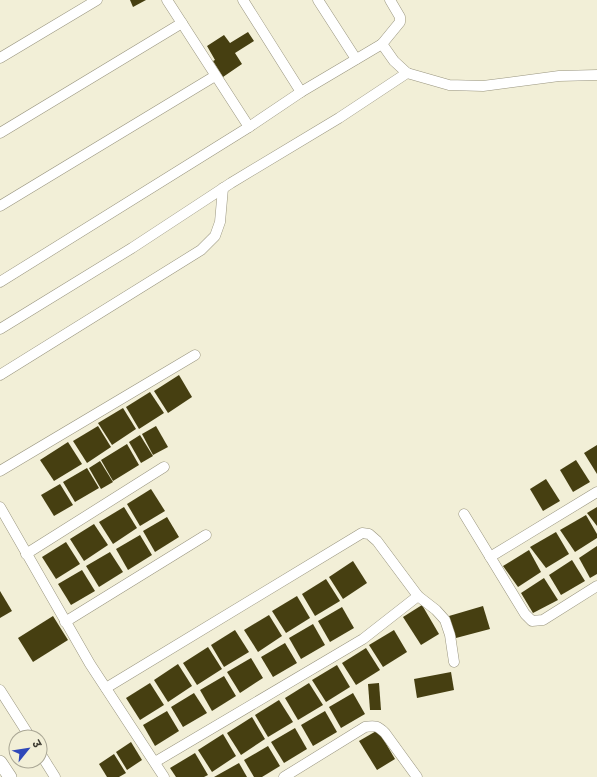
<svg xmlns="http://www.w3.org/2000/svg" width="597" height="777" font-family="Poppins,'Noto Sans Devanagari',sans-serif">
	<style>
		.building { fill: #463f11 }
		.lines { fill: none; stroke-linecap: round; stroke-linejoin: round }
		.minor-casing { stroke: #99957f; stroke-width: 11 }
		.tertiary-casing { stroke: #99957f; stroke-width: 14 }
		.minor { stroke: #fff; stroke-width: 10 }
		.tertiary { stroke: #fff; stroke-width: 13 }
	</style>
	<rect width="100%" height="100%" fill="#f2efd7"/>
	<g class="building">
		<polygon points="130,0 146,0 133,7"/>
		<polygon points="248,32 254,41 235,53 242,64 223,77 213,61 215,60 207,46 224,35 230,43"/>
		<polygon points="179,375 192,397 168,413 154,391"/>
		<polygon points="150,392 164,413 139,429 126,407"/>
		<polygon points="123,408 136,429 112,445 98,423"/>
		<polygon points="98,426 111,447 87,463 73,441"/>
		<polygon points="156,426 168,447 153,455 142,434"/>
		<polygon points="140,435 153,456 141,463 129,442"/>
		<polygon points="68,442 82,464 54,481 40,460"/>
		<polygon points="127,444 139,465 113,481 101,460"/>
		<polygon points="597,445 597,474 584,453"/>
		<polygon points="576,460 590,482 573,492 560,470"/>
		<polygon points="100,461 113,482 101,489 89,468"/>
		<polygon points="87,468 99,488 75,502 63,482"/>
		<polygon points="546,479 560,501 543,511 530,489"/>
		<polygon points="60,484 73,505 54,516 41,495"/>
		<polygon points="151,489 165,511 140,526 127,504"/>
		<polygon points="124,507 137,528 113,544 99,522"/>
		<polygon points="597,507 597,526 587,513"/>
		<polygon points="586,515 597,534 597,538 575,552 560,530"/>
		<polygon points="167,517 179,537 155,552 143,531"/>
		<polygon points="94,524 108,545 84,561 70,539"/>
		<polygon points="556,532 569,554 546,568 530,547"/>
		<polygon points="140,535 152,555 128,570 116,549"/>
		<polygon points="66,542 80,564 56,579 42,557"/>
		<polygon points="597,546 597,574 590,578 579,558"/>
		<polygon points="529,550 541,572 518,587 503,566"/>
		<polygon points="110,552 123,572 99,587 86,566"/>
		<polygon points="572,560 585,581 561,595 549,575"/>
		<polygon points="353,561 367,583 343,599 329,577"/>
		<polygon points="82,570 95,591 71,605 58,584"/>
		<polygon points="544,578 558,600 533,613 521,593"/>
		<polygon points="326,579 340,601 315,616 302,594"/>
		<polygon points="0,591 12,611 0,618"/>
		<polygon points="297,596 310,618 286,633 272,611"/>
		<polygon points="422,605 439,634 421,645 403,617"/>
		<polygon points="483,606 490,629 456,638 449,616"/>
		<polygon points="342,607 354,628 330,642 318,621"/>
		<polygon points="269,615 282,636 258,652 244,630"/>
		<polygon points="53,616 68,640 33,662 18,638"/>
		<polygon points="313,624 325,645 301,659 289,638"/>
		<polygon points="235,630 249,652 224,667 211,645"/>
		<polygon points="394,630 407,652 383,667 369,645"/>
		<polygon points="285,643 297,663 273,677 261,657"/>
		<polygon points="208,647 222,669 197,685 183,663"/>
		<polygon points="366,648 380,670 356,685 342,663"/>
		<polygon points="251,658 263,678 240,693 227,672"/>
		<polygon points="178,664 192,686 168,702 154,680"/>
		<polygon points="337,665 350,687 326,702 312,680"/>
		<polygon points="451,672 454,690 417,698 414,679"/>
		<polygon points="224,676 236,696 212,711 200,690"/>
		<polygon points="150,683 164,705 140,720 126,698"/>
		<polygon points="309,683 323,705 298,720 285,698"/>
		<polygon points="379,683 381,710 370,710 368,684"/>
		<polygon points="194,693 207,713 183,727 171,707"/>
		<polygon points="353,693 365,714 341,728 329,707"/>
		<polygon points="279,700 293,722 268,737 255,715"/>
		<polygon points="167,711 179,731 155,746 143,725"/>
		<polygon points="325,711 337,732 313,746 301,725"/>
		<polygon points="252,717 265,739 241,755 227,733"/>
		<polygon points="295,728 307,749 284,763 271,742"/>
		<polygon points="378,730 395,759 377,770 359,741"/>
		<polygon points="223,734 236,756 212,772 198,750"/>
		<polygon points="131,742 142,760 127,770 116,752"/>
		<polygon points="268,746 280,766 262,777 254,777 244,760"/>
		<polygon points="195,753 208,775 204,777 176,777 170,768"/>
		<polygon points="114,754 126,773 119,777 107,777 99,764"/>
		<polygon points="239,763 247,777 214,777"/>
	</g>
	<g class="lines">
		<defs>
			<g id="minor">
				<polyline points="167,0 249,127"/>
				<polyline points="243,0 301,92"/>
				<polyline points="318,0 356,59"/>
				<polyline points="390,0 400,17 400,22 382,44 394,61 407,73"/>
				<polyline points="0,58 97,0"/>
				<polyline points="0,133 182,23"/>
				<polyline points="0,206 215,76"/>
				<polyline points="0,282 249,127 301,92 382,44"/>
				<polyline points="0,329 132,248 231,183 339,118 407,73 449,85 483,86 559,76 597,75"/>
				<polyline points="0,375 201,250 215,236 220,222 223,188"/>
				<polyline points="0,471 195,355"/>
				<polyline points="0,507 90,664 164,777"/>
				<polyline points="464,514 525,614 532,621 543,620 597,586"/>
				<polyline points="26,554 164,467"/>
				<polyline points="490,557 597,492"/>
				<polyline points="65,622 206,535"/>
				<polyline points="106,688 362,533 369,534 377,541 418,596 436,610 445,620 450,635 454,662"/>
				<polyline points="0,690 30,737"/>
				<polyline points="40,753 55,777"/>
				<polyline points="155,762 363,639 418,596"/>
				<path d="M284,777L365,727C375,725 378,726 385,733L417,777"/>
			</g>
			<polyline id="tertiary" points="0,762 10,777"/>
		</defs>
		<use href="#minor" class="minor-casing"/>
		<use href="#tertiary" class="tertiary-casing"/>
		<use href="#minor" class="minor"/>
		<use href="#tertiary" class="tertiary"/>
	</g>
	<g transform="translate(28 749) rotate(60)"><circle r="19" fill="#f2efd7" stroke="#aaa795"/>
	<path d="M0-3L7 15L0 10L-7 15Z" fill="#2f48b9"/>
	<text y="-6" font-size="11" font-weight="bold" text-anchor="middle" fill="#3d3b32">उ</text>
	</g>
</svg>
